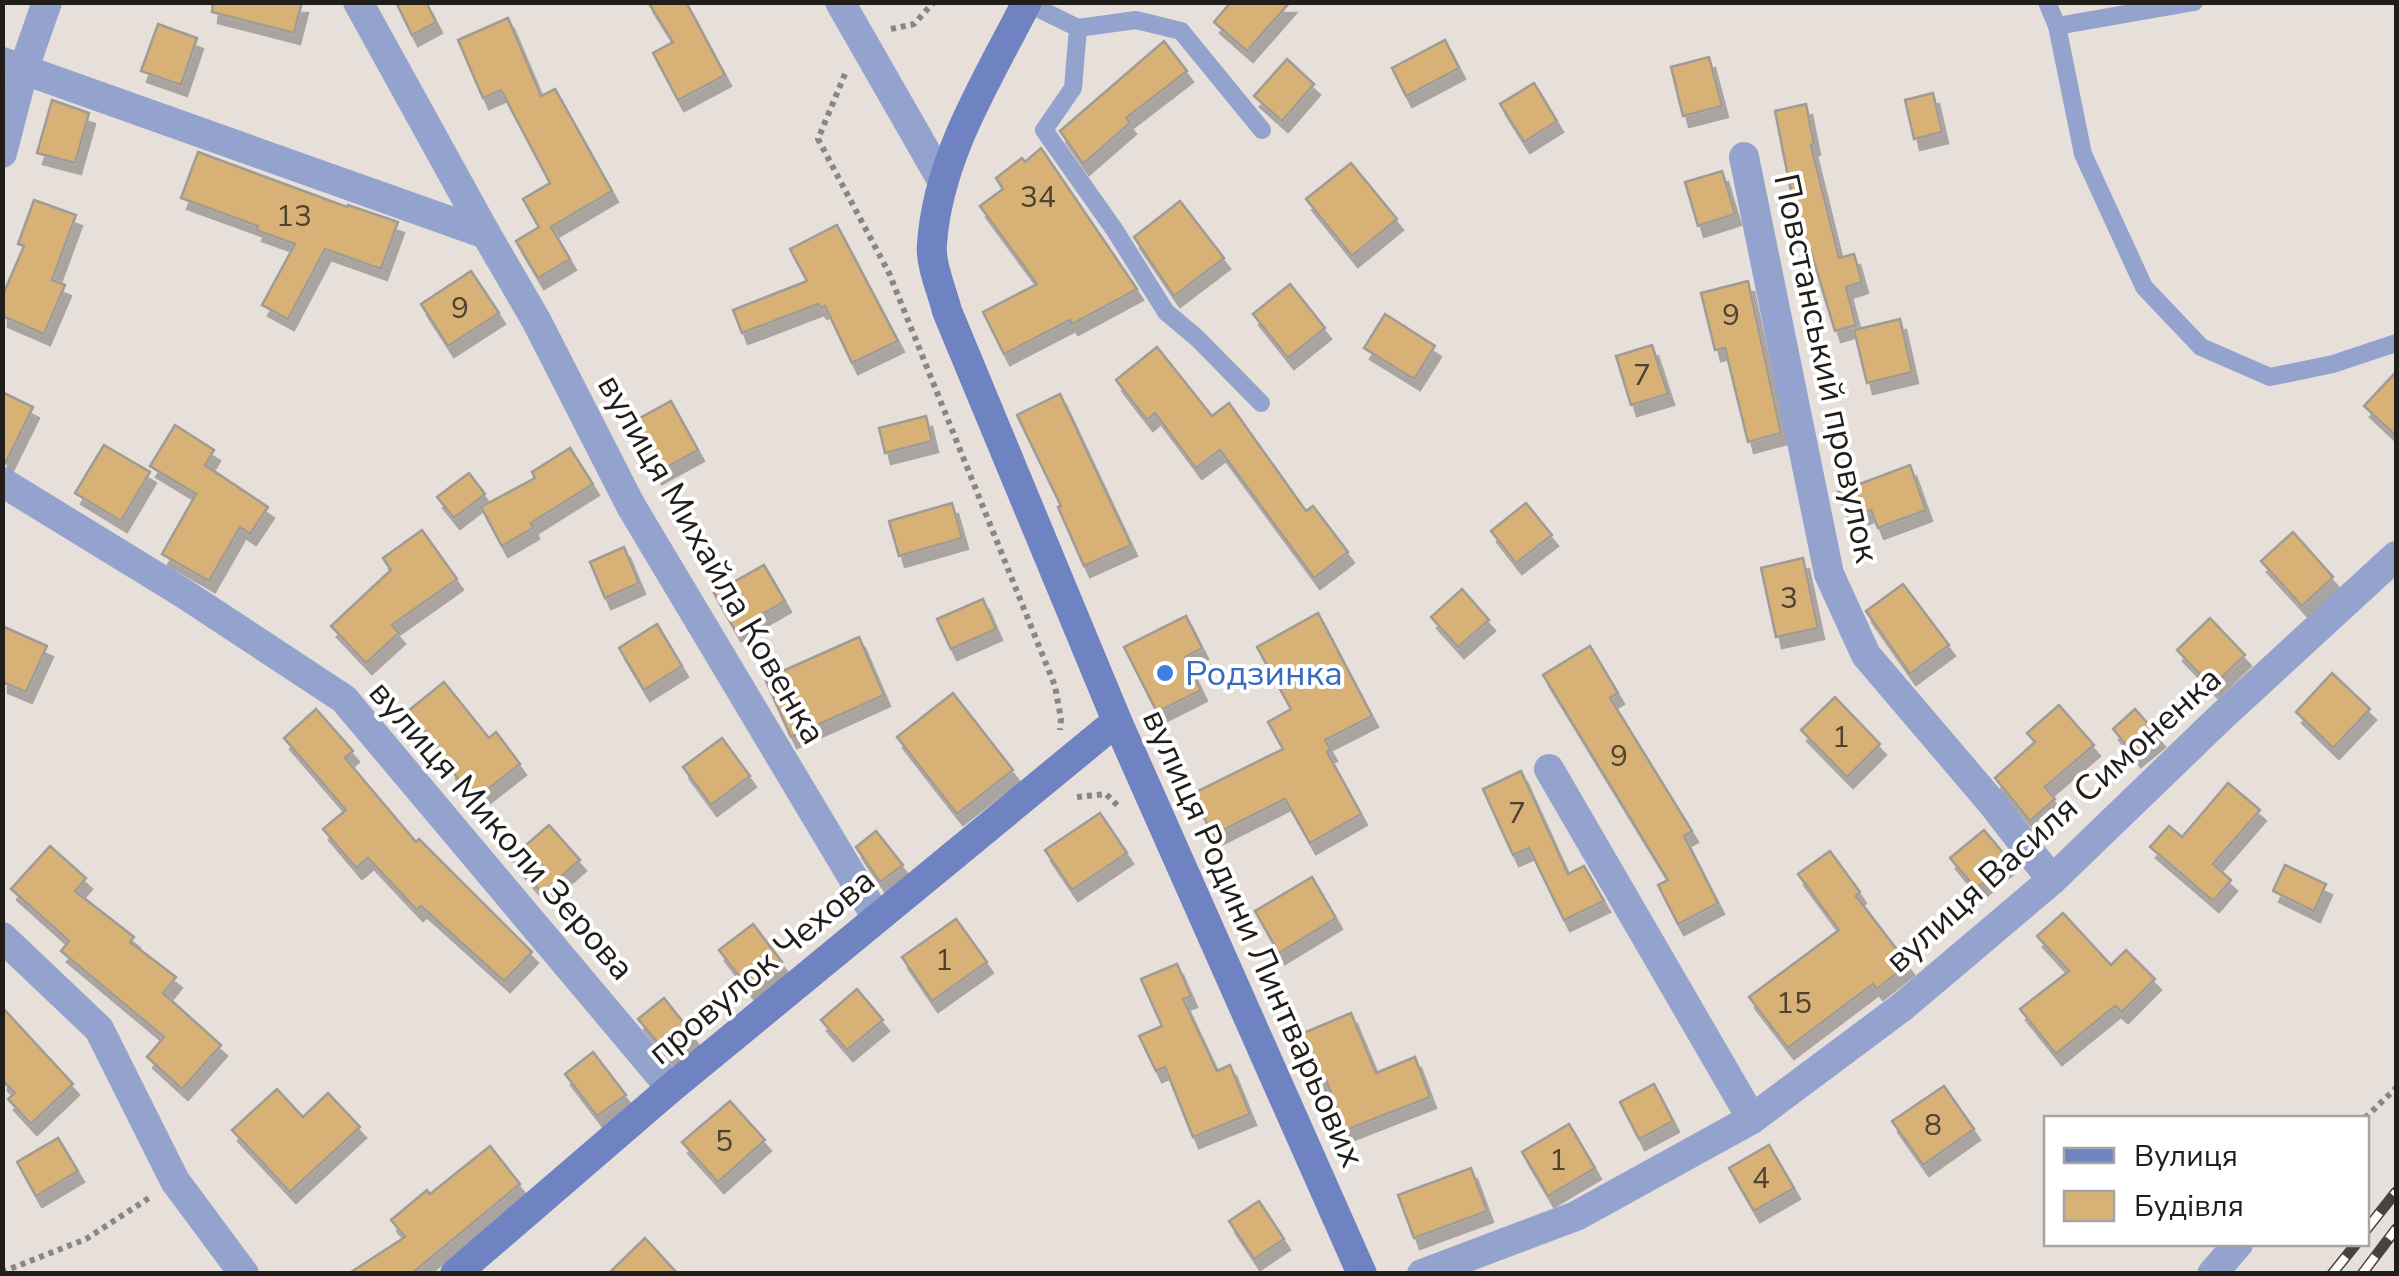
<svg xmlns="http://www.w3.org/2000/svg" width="2399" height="1276" font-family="'Nunito Sans',sans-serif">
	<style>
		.building { fill: #d7b176; stroke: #a09b94; stroke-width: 2.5; filter: url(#shadow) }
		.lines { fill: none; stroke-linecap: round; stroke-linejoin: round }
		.path { stroke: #8b8682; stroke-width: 6; stroke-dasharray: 5 5; stroke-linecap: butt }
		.lane { stroke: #94a2ce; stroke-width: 18 }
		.street { stroke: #94a2ce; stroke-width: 30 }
		.secondary { stroke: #6f82c2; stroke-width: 30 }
		.rail-casing { stroke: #474440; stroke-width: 11 }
		.rail { stroke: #fff; stroke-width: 8; stroke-dasharray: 22; stroke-linecap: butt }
		.shop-dot { fill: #3f7fe0; stroke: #fff; stroke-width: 4 }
		.labels { text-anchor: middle; stroke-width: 8; stroke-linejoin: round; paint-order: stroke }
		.number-label { font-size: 30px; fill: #4e4332 }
		.street-label { font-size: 35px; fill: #201e1b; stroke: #fff }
		.shop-label { font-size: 35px; fill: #366cbe; stroke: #fff; text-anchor: start }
	</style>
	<defs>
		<filter id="shadow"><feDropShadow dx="6" dy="11" stdDeviation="0" flood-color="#0004"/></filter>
	</defs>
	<rect width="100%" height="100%" fill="#e7dfd9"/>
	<g class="building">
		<polygon points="213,2 302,2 294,33 212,12"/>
		<polygon points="396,2 426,2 436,22 412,35"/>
		<polygon points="648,2 686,2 725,75 678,100 653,53 673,42"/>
		<polygon points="1231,2 1290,2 1247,51 1214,22"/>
		<polygon points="508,18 541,96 555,89 612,191 551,227 570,259 538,278 516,241 539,227 523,199 550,183 501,90 483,98 458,40"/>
		<polygon points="158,24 197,38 181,85 141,71"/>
		<polygon points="1445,40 1459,68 1406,96 1392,68"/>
		<polygon points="1164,41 1187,71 1126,118 1130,123 1083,164 1060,131"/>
		<polygon points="1709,57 1722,106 1683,116 1671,67"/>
		<polygon points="1287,59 1314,84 1282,121 1254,96"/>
		<polygon points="1534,83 1557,121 1524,142 1500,104"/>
		<polygon points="1933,93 1942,132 1914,139 1905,100"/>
		<polygon points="52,100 89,113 75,163 37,153"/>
		<polygon points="1806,104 1814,144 1811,145 1839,258 1854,254 1862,282 1846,287 1856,325 1835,331 1809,245 1802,247 1775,111"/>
		<polygon points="1041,148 1137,289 1072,324 1070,320 1004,354 983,312 1037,284 980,206 1003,189 996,178 1022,158 1025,162"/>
		<polygon points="198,152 347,207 348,205 398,222 381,269 325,249 288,319 262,305 295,244 256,230 258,226 181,198"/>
		<polygon points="1351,163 1397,219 1352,256 1306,199"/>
		<polygon points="1722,171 1735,214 1698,226 1685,182"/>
		<polygon points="34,200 76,215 52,280 65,285 44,334 2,316 2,297 24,246 18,244"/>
		<polygon points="1180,201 1224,258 1174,296 1134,237"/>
		<polygon points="837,225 898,341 852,363 825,306 821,308 818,304 742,333 733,310 807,281 790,249"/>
		<polygon points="471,271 499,313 448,346 421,304"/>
		<polygon points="1748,281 1781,433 1748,442 1725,348 1715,350 1701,293"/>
		<polygon points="1290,284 1325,328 1288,358 1253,314"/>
		<polygon points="1385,314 1435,346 1414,379 1364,348"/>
		<polygon points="1900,319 1912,372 1867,383 1854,330"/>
		<polygon points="1652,345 1668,394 1631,405 1616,356"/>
		<polygon points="1157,347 1212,416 1229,403 1306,511 1313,506 1348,552 1314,578 1220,450 1196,468 1155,413 1147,420 1116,380"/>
		<polygon points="2396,372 2396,436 2364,406"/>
		<polygon points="2,392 33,407 5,464 2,463"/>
		<polygon points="1060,394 1131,545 1084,566 1058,507 1061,506 1017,415"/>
		<polygon points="671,401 698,450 656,473 629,424"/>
		<polygon points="926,416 932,441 885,453 879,428"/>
		<polygon points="175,425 214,450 205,465 268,507 250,534 240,527 209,581 162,554 196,494 150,466"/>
		<polygon points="104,445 150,472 121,521 75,493"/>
		<polygon points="570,448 593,484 531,523 533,528 502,546 481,507 535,478 532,472"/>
		<polygon points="1910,465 1926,510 1878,528 1871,510 1848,518 1838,492"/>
		<polygon points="469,473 485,494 454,518 437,497"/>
		<polygon points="952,503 962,538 899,556 889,521"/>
		<polygon points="1526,503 1552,535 1516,563 1491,531"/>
		<polygon points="422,530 457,579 392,625 399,633 366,663 331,626 391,570 383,558"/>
		<polygon points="2293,532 2333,577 2302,606 2261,561"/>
		<polygon points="624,547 639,583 605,598 590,562"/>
		<polygon points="1803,558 1818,628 1776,637 1761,568"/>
		<polygon points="764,565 785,601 735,630 714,593"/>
		<polygon points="1903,584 1949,645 1910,674 1866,611"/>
		<polygon points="1462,589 1489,620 1458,647 1431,617"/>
		<polygon points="983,599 996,629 951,649 937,619"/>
		<polygon points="1318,613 1372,716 1325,740 1331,750 1327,752 1361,814 1310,843 1285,799 1213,835 1192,794 1283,749 1268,722 1291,709 1257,647"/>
		<polygon points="1186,616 1202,648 1185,657 1201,690 1157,712 1124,647"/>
		<polygon points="2210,618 2245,655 2212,687 2177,650"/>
		<polygon points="657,624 682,666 644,690 619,648"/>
		<polygon points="2,626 47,646 26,692 2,682"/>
		<polygon points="859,637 884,695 791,737 765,679"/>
		<polygon points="1590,646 1618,693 1610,698 1692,831 1684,836 1718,903 1678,924 1658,885 1668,880 1543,675"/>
		<polygon points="2332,673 2370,709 2333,748 2296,712"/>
		<polygon points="444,682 489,738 496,732 520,764 474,800 450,768 453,766 408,711"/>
		<polygon points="953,693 1013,770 957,814 897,737"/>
		<polygon points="1835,697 1880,744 1847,777 1801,730"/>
		<polygon points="2059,705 2094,745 2045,787 2055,799 2030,821 1995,778 2035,742 2027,733"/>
		<polygon points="316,709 353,751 345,758 416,842 419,839 532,952 504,981 421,906 417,910 368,858 356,868 323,829 346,810 284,738"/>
		<polygon points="2135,709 2159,736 2135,756 2113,729"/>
		<polygon points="722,738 750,776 711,805 683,767"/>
		<polygon points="1521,771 1568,874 1584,866 1604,901 1564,920 1529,848 1513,855 1483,789"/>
		<polygon points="2228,783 2260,810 2213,864 2231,880 2213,901 2150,847 2169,826 2182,837"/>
		<polygon points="1100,813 1127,853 1072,890 1045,850"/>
		<polygon points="549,825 580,860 542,893 511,858"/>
		<polygon points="1984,830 2010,861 1976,889 1950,858"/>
		<polygon points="876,831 903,865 880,882 856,847"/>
		<polygon points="50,846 86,878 75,891 134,937 130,942 176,977 163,993 221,1045 182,1089 147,1057 164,1037 61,951 69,941 11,889"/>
		<polygon points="1830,851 1860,892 1856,896 1908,964 1877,989 1873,984 1788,1048 1749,997 1839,930 1798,874"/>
		<polygon points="2285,865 2326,884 2314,911 2273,891"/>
		<polygon points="1312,877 1336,918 1279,953 1255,911"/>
		<polygon points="2063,913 2111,965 2126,950 2155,979 2122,1012 2115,1006 2056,1054 2020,1009 2069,971 2037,936"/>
		<polygon points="956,919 987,962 932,1001 902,957"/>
		<polygon points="753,924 782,962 748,988 719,950"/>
		<polygon points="1177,964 1191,996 1183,999 1217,1071 1230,1065 1250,1114 1193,1137 1165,1067 1156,1071 1139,1036 1162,1026 1141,979"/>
		<polygon points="857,989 883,1020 847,1050 821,1020"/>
		<polygon points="664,998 695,1037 670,1057 638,1019"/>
		<polygon points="2,1007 73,1084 31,1124 8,1099 15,1093 2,1080"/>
		<polygon points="1351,1013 1376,1073 1415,1057 1430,1097 1346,1130 1326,1080 1318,1083 1299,1035"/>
		<polygon points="593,1052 626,1095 597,1116 565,1074"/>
		<polygon points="1654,1084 1673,1121 1639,1139 1620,1102"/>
		<polygon points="1944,1086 1974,1129 1923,1165 1892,1121"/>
		<polygon points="277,1089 303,1117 328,1093 360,1127 290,1192 232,1130"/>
		<polygon points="730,1101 765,1140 718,1182 682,1142"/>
		<polygon points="1569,1124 1595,1168 1548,1196 1522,1152"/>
		<polygon points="58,1138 78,1171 36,1196 17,1162"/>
		<polygon points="1769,1145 1794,1188 1754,1211 1729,1168"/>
		<polygon points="490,1146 520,1184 411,1274 348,1274 405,1237 391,1220 427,1190 430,1194"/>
		<polygon points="1471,1168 1487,1211 1414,1238 1398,1195"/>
		<polygon points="1259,1201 1284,1239 1254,1259 1229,1221"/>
		<polygon points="645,1238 678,1274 608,1274"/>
	</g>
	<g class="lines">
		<g class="path">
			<polyline points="891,29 914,24 934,2"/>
			<polyline points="845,74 818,139 889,273 1055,686 1061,719 1060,730"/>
			<polyline points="1077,797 1106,794 1119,807"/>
			<polyline points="2365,1118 2396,1088"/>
			<polyline points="2,1272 86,1239 152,1196"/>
		</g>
		<g class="lane">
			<polyline points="2047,2 2057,26 2083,154 2144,287 2201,347 2270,377 2333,364 2396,343"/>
			<polyline points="1027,3 1078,28 1073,88 1044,130 1114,229 1166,312 1197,338 1261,403"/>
			<polyline points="2057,26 2194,2"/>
			<polyline points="1078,28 1136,20 1181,31 1262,130"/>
		</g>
		<g class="street">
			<polyline points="358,2 486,234"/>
			<polyline points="840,2 943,182"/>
			<polyline points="2,62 486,234 536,320 631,506 877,918"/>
			<polyline points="2,153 24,68 47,2"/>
			<polyline points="1744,157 1829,574 1866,655 1992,803 2052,880"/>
			<polyline points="2,482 183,593 344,699 671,1088"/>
			<polyline points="1549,769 1752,1119"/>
			<polyline points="2,937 99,1029 175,1181 244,1274"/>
			<polyline points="1422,1274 1576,1216 1752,1119 1902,1007 2052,880 2221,717 2396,556"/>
			<polyline points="2212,1274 2238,1244"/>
		</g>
		<g class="secondary">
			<path d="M1027,2C988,79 938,156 932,244C930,264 942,291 947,311L1117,721L1362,1274"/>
			<polyline points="455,1274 671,1088 1117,721"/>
		</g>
		<defs>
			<g id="rail">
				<polyline points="2366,1230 2396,1192"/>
				<polyline points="2332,1274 2356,1244"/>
				<polyline points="2362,1274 2396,1229"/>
			</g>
		</defs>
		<use href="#rail" class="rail-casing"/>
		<use href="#rail" class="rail"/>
	</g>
	<circle class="shop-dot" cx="1165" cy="673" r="10"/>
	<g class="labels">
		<g class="number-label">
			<text x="1038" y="207">34</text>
			<text x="294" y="226">13</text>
			<text x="460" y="318">9</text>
			<text x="1731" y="325">9</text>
			<text x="1642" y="385">7</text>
			<text x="1789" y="608">3</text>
			<text x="1841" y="747">1</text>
			<text x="1619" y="766">9</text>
			<text x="1517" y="823">7</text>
			<text x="944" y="970">1</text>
			<text x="1794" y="1013">15</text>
			<text x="1933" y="1135">8</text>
			<text x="724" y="1151">5</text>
			<text x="1558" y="1170">1</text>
			<text x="1761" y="1188">4</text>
		</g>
		<g class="street-label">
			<text transform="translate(1827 368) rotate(78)" y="12">Повстанський провулок</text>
			<text transform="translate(712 559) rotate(60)" y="12">вулиця Михайла Ковенка</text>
			<text transform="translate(2053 819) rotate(-42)" y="12">вулиця Василя Симоненка</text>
			<text transform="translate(502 830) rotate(49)" y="12">вулиця Миколи Зерова</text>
			<text transform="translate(1254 938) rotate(66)" y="12">вулиця Родини Линтварьових</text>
			<text transform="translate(761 966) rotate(-40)" y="12">провулок Чехова</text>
		</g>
		<g class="shop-label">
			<text x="1185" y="685">Родзинка</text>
		</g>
	</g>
	<rect width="2399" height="1276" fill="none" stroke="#201e1b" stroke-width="10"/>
	<rect x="2044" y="1116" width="325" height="130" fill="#ffffff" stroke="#a6a5a4" stroke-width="2.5"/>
	<rect x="2064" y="1148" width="50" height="15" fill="#6f82c2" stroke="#a6a5a4" stroke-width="2.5"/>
	<text x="2134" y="1166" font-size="30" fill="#201e1b">Вулиця</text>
	<rect x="2064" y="1191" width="50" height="30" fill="#d7b176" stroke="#a6a5a4" stroke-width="2.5"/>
	<text x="2134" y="1216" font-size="30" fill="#201e1b">Будівля</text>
</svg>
